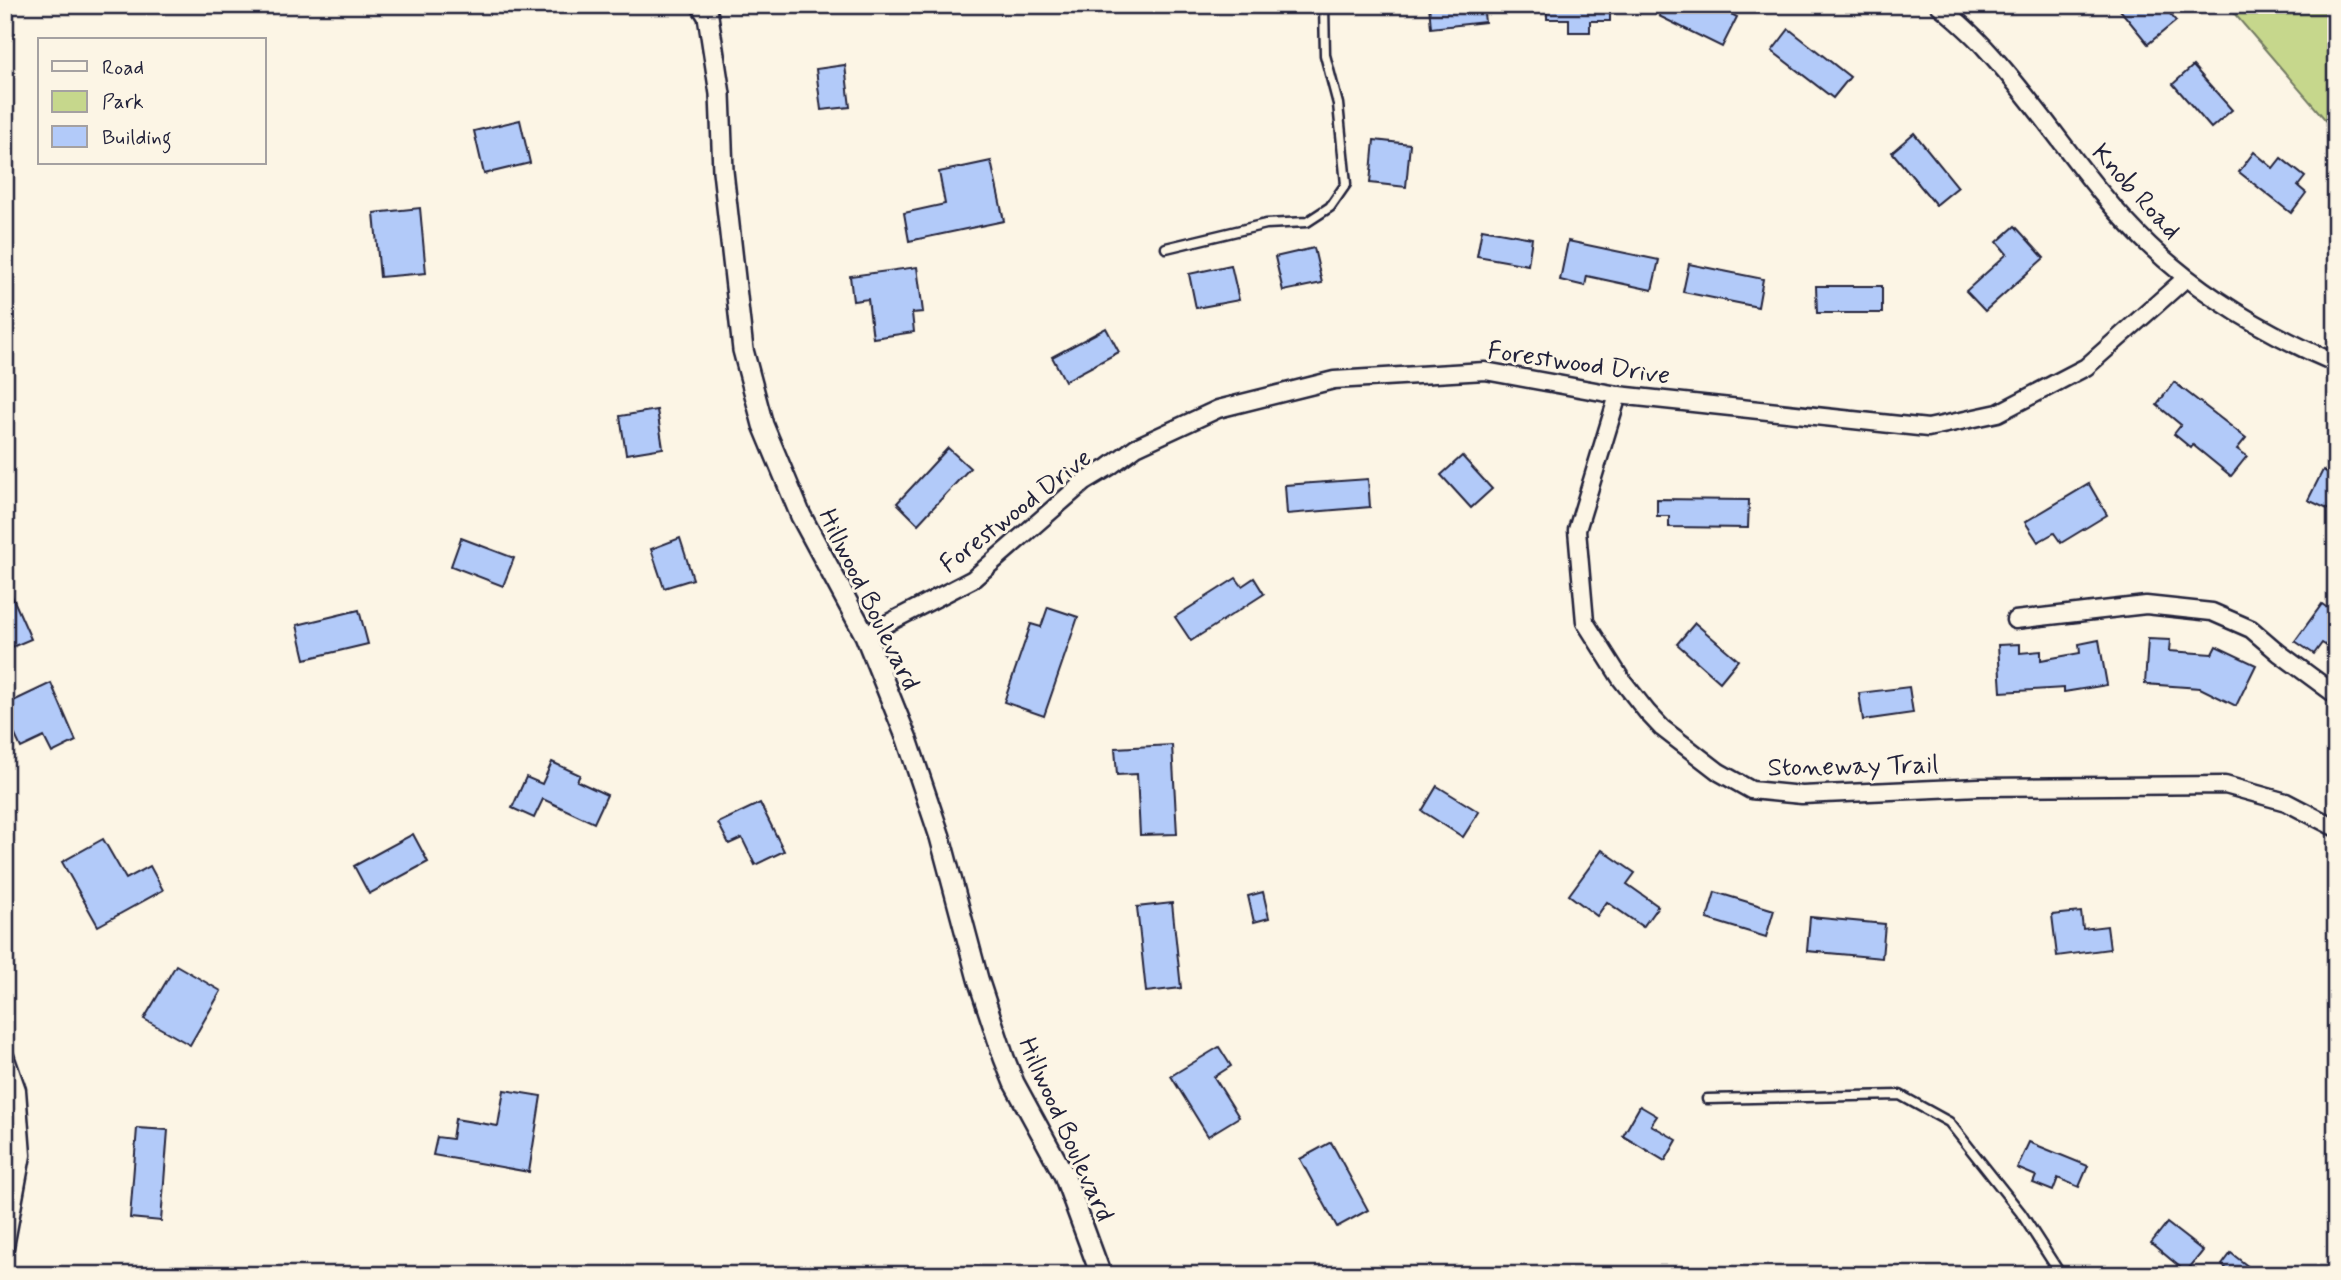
<svg xmlns="http://www.w3.org/2000/svg" width="2341" height="1280" font-family="Mynerve,sans-serif">
	<style>
		.green { fill: #c6d78c; stroke: #747c64; stroke-width: 2 }
		.building { fill: #b2caf9; stroke: #22223b; stroke-width: 2 }
		.lines { fill: none; stroke-linecap: round; stroke-linejoin: round }
		.service-casing { stroke: #22223b; stroke-width: 13 }
		.minor-casing { stroke: #22223b; stroke-width: 21 }
		.tertiary-casing { stroke: #22223b; stroke-width: 24 }
		.service { stroke: #fcf5e5; stroke-width: 8 }
		.minor { stroke: #fcf5e5; stroke-width: 16 }
		.tertiary { stroke: #fcf5e5; stroke-width: 19 }
		.labels { text-anchor: middle; stroke-width: 6; stroke-linejoin: round; paint-order: stroke }
		.street-label { font-size: 26px; fill: #22223b; stroke: #fcf5e5 }
	</style>
	<rect width="100%" height="100%" fill="#fcf5e5"/>
	<filter id="ink" filterUnits="userSpaceOnUse"><feTurbulence type="fractalNoise" baseFrequency=".0143" numOctaves="2"/><feDisplacementMap in="SourceGraphic" scale="14" xChannelSelector="R" yChannelSelector="G"/><feConvolveMatrix kernelMatrix="1 2 1 2 8 2 1 2 1" color-interpolation-filters="sRGB"/></filter>
	<g filter="url(#ink)">
		<polygon class="green" points="2227,5 2336,5 2336,132"/>
		<g class="building">
			<polygon points="1429,5 1483,5 1485,22 1431,28"/>
			<polygon points="1547,5 1610,5 1610,21 1590,21 1590,32 1569,32 1569,19 1547,19"/>
			<polygon points="1665,5 1714,5 1737,17 1722,47 1659,16"/>
			<polygon points="2116,5 2163,5 2176,21 2148,44"/>
			<polygon points="1789,29 1850,77 1833,98 1772,51"/>
			<polygon points="845,65 850,107 821,110 816,69"/>
			<polygon points="2193,66 2232,110 2211,128 2173,84"/>
			<polygon points="520,120 530,163 484,174 474,131"/>
			<polygon points="1914,133 1958,187 1936,205 1892,152"/>
			<polygon points="1374,140 1410,144 1406,187 1370,183"/>
			<polygon points="2254,152 2273,168 2281,158 2305,177 2298,186 2306,193 2291,213 2239,172"/>
			<polygon points="991,161 1004,221 909,241 904,213 945,204 939,172"/>
			<polygon points="420,208 426,273 380,277 374,213"/>
			<polygon points="2015,226 2044,258 1985,311 1966,291 2007,254 1997,242"/>
			<polygon points="1482,229 1532,238 1528,265 1477,256"/>
			<polygon points="1568,241 1659,260 1652,290 1587,276 1585,286 1560,280"/>
			<polygon points="1314,248 1322,283 1283,291 1275,257"/>
			<polygon points="1689,264 1763,279 1758,307 1683,292"/>
			<polygon points="1231,265 1239,300 1196,308 1189,274"/>
			<polygon points="917,267 923,312 912,313 914,332 873,338 868,299 853,301 850,276"/>
			<polygon points="1816,286 1882,286 1882,313 1817,313"/>
			<polygon points="1106,328 1119,352 1065,381 1052,357"/>
			<polygon points="2174,382 2246,438 2237,449 2247,456 2231,476 2193,445 2191,448 2174,434 2181,425 2157,405"/>
			<polygon points="657,410 663,448 626,454 620,416"/>
			<polygon points="948,448 970,468 918,524 897,503"/>
			<polygon points="1462,456 1492,489 1471,508 1441,475"/>
			<polygon points="2323,470 2336,477 2336,513 2308,500"/>
			<polygon points="1368,479 1370,507 1287,514 1285,485"/>
			<polygon points="2089,484 2107,515 2061,543 2054,533 2038,542 2025,522"/>
			<polygon points="1657,499 1749,500 1748,528 1669,527 1669,516 1657,516"/>
			<polygon points="461,538 514,558 503,586 451,566"/>
			<polygon points="680,538 693,579 664,588 651,549"/>
			<polygon points="1236,578 1242,586 1254,578 1264,594 1191,641 1175,617"/>
			<polygon points="5,580 31,639 5,650"/>
			<polygon points="2322,604 2336,614 2336,652 2322,643 2314,654 2295,641"/>
			<polygon points="1048,607 1078,617 1044,716 1004,702 1031,624 1041,627"/>
			<polygon points="359,610 368,644 305,659 297,625"/>
			<polygon points="1695,623 1738,660 1720,682 1677,644"/>
			<polygon points="2148,639 2170,640 2169,651 2212,654 2216,646 2256,665 2236,706 2200,688 2145,684"/>
			<polygon points="2099,640 2107,685 2064,692 2064,688 2001,692 1998,645 2020,644 2020,653 2041,651 2041,660 2080,653 2079,644"/>
			<polygon points="51,683 76,741 52,753 44,737 21,748 5,714 5,705"/>
			<polygon points="1909,687 1913,713 1863,720 1859,693"/>
			<polygon points="1172,745 1177,834 1140,835 1137,774 1117,775 1115,748"/>
			<polygon points="552,762 580,775 577,781 607,795 594,823 543,799 534,818 512,808 526,777 542,784"/>
			<polygon points="1437,786 1479,812 1463,837 1422,811"/>
			<polygon points="760,803 784,851 755,865 742,838 729,844 718,823"/>
			<polygon points="413,834 428,862 369,894 354,866"/>
			<polygon points="103,839 126,879 150,866 163,890 98,926 62,862"/>
			<polygon points="1602,850 1635,873 1627,884 1658,906 1643,927 1607,902 1597,916 1569,895"/>
			<polygon points="1263,892 1269,918 1254,922 1248,896"/>
			<polygon points="1715,892 1774,910 1766,937 1707,919"/>
			<polygon points="1172,903 1181,988 1146,992 1137,907"/>
			<polygon points="2081,912 2083,929 2107,926 2110,949 2057,956 2052,915"/>
			<polygon points="1810,917 1885,924 1882,958 1807,951"/>
			<polygon points="176,965 221,991 190,1045 144,1019"/>
			<polygon points="1219,1047 1231,1066 1214,1077 1239,1117 1208,1136 1171,1076"/>
			<polygon points="504,1090 541,1096 529,1172 433,1155 437,1137 452,1139 455,1119 498,1126"/>
			<polygon points="1640,1106 1657,1116 1651,1125 1677,1140 1665,1161 1623,1136"/>
			<polygon points="137,1128 168,1130 161,1221 130,1218"/>
			<polygon points="1331,1142 1368,1210 1337,1227 1300,1159"/>
			<polygon points="2029,1142 2088,1166 2079,1187 2058,1178 2053,1191 2033,1183 2036,1176 2017,1168"/>
			<polygon points="2167,1223 2203,1251 2186,1272 2151,1243"/>
			<polygon points="2231,1253 2259,1275 2234,1275 2222,1265"/>
		</g>
		<g class="lines">
			<defs>
				<g id="service">
					<polyline points="1166,248 1266,224 1307,222 1330,207 1346,184 1338,104 1325,55 1324,5"/>
					<polyline points="1707,1099 1900,1095 1949,1122 2021,1213 2061,1275"/>
					<polyline points="2098,1275 2113,1275"/>
				</g>
				<g id="minor">
					<path d="M1939,5C1955,19 1972,33 1986,49C2044,111 2087,186 2149,245C2203,297 2267,334 2336,363"/>
					<polyline points="1618,395 1577,530 1585,622 1621,679 1647,712 1662,728 1719,772 1751,790 1802,795 1979,787 2225,785 2286,802 2336,828"/>
					<polyline points="2015,620 2146,605 2212,612 2251,629 2279,653 2336,695"/>
					<polyline points="865,635 973,579 1084,482 1109,467 1136,447 1218,409 1334,380 1485,371 1618,395 1928,428 1998,413 2086,367 2186,278"/>
					<polyline points="5,1056 17,1090 22,1155 5,1247"/>
				</g>
				<polyline id="tertiary" points="701,5 708,16 720,94 723,171 743,350 763,425 801,516 865,635 907,739 940,837 978,979 1004,1058 1014,1083 1064,1175 1101,1275"/>
			</defs>
			<use href="#service" class="service-casing"/>
			<use href="#minor" class="minor-casing"/>
			<use href="#tertiary" class="tertiary-casing"/>
			<use href="#service" class="service"/>
			<use href="#minor" class="minor"/>
			<use href="#tertiary" class="tertiary"/>
		</g>
	</g>
	<g class="labels">
		<g class="street-label">
			<text transform="translate(2137 191) rotate(48)" y="9">Knob Road</text>
			<text transform="translate(1579 362) rotate(8)" y="9">Forestwood Drive</text>
			<text transform="translate(1015 510) rotate(-38)" y="9">Forestwood Drive</text>
			<text transform="translate(870 599) rotate(64)" y="9">Hillwood Boulevard</text>
			<text transform="translate(1853 765) rotate(-1)" y="9">Stoneway Trail</text>
			<text transform="translate(1067 1129) rotate(66)" y="9">Hillwood Boulevard</text>
		</g>
	</g>
	<rect width="2341" height="1280" fill="none" stroke="#fcf5e5" stroke-width="28"/>
	<rect x="14" y="14" width="2313" height="1252" fill="none" stroke="#22223b" stroke-width="2.5" filter="url(#ink)"/>
	<rect x="38" y="38" width="228" height="126" fill="#fcf5e5" stroke="#a5a1a1" stroke-width="2"/>
	<rect x="52" y="61" width="35" height="10" fill="#fcf5e5" stroke="#a5a1a1" stroke-width="2"/>
	<text x="102" y="74" font-size="21" fill="#22223b">Road</text>
	<rect x="52" y="91" width="35" height="21" fill="#c6d78c" stroke="#a5a1a1" stroke-width="2"/>
	<text x="102" y="108" font-size="21" fill="#22223b">Park</text>
	<rect x="52" y="126" width="35" height="21" fill="#b2caf9" stroke="#a5a1a1" stroke-width="2"/>
	<text x="102" y="144" font-size="21" fill="#22223b">Building</text>
</svg>
